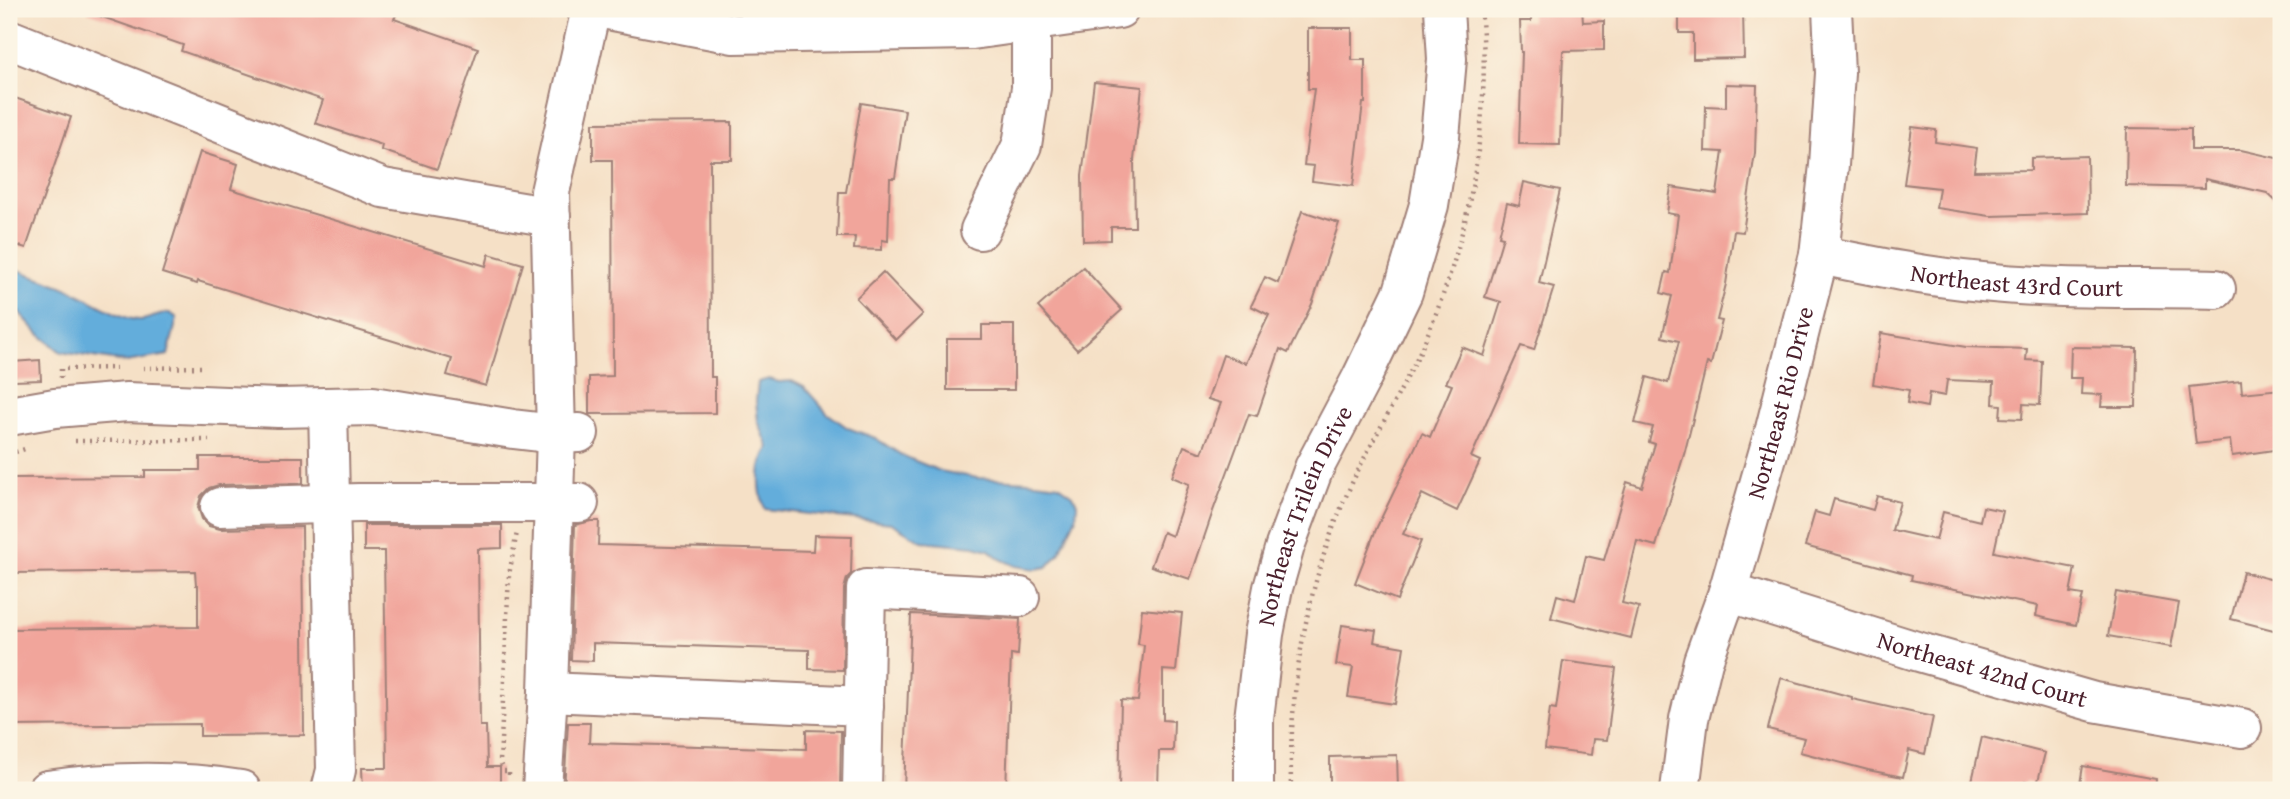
<svg xmlns="http://www.w3.org/2000/svg" width="2290" height="799" font-family="'Gentium Book Plus',serif">
	<style>
		.water { fill: #63addb; stroke: #566683; stroke-width: 2 }
		.building { fill: #f1a59b }
		.lines { fill: none; stroke-linecap: round; stroke-linejoin: round }
		.minor-casing { stroke: #a08078; stroke-width: 42 }
		.path { stroke: #a08078; stroke-width: 4.5; stroke-dasharray: 2 5; stroke-linecap: butt }
		.minor { stroke: #fff; stroke-width: 38 }
		.labels { text-anchor: middle; stroke-width: 5; stroke-linejoin: round; paint-order: stroke }
		.street-label { font-size: 24px; fill: #4a1f2b; stroke: #fcf5e5 }
	</style>
	<rect width="100%" height="100%" fill="#fcf5e5"/>
	<filter id="ink" filterUnits="userSpaceOnUse"><feTurbulence type="fractalNoise" baseFrequency=".0143" numOctaves="2"/><feDisplacementMap in="SourceGraphic" scale="14" xChannelSelector="R" yChannelSelector="G"/><feConvolveMatrix kernelMatrix="1 2 1 2 8 2 1 2 1" color-interpolation-filters="sRGB"/></filter>
	<filter id="wash" filterUnits="userSpaceOnUse"><feTurbulence type="fractalNoise" baseFrequency=".00686" numOctaves="4" result="noise"/><feDisplacementMap in="SourceGraphic" scale="28" xChannelSelector="R" yChannelSelector="G"/><feGaussianBlur stdDeviation="1.57" result="paint"/><feColorMatrix in="noise" values="0 0 0 0 0 0 0 0 0 0 0 0 0 0 0 0 0 1.4 0 .05"/><feComposite in="paint" operator="in"/></filter>
	<g filter="url(#wash)">
		<rect width="100%" height="100%" fill="#f5e0c6"/>
		<g class="water">
			<path d="M9,266C28,275 47,280 66,288C85,296 123,322 143,320C152,318 160,314 170,313L177,318L168,355L126,362L61,352L39,334L19,312L9,306Z"/>
			<path d="M769,379L779,382L792,381L804,387L827,413L848,428L875,438L903,456L940,471L977,478L1028,481L1059,485L1073,495L1077,504L1076,517L1059,554L1047,567L1035,569L1016,566L1000,559L989,550L974,546L922,541L891,523L765,509C758,490 757,465 769,448L758,421L756,401L758,382Z"/>
		</g>
		<g id="blocks">
			<g class="building">
				<polygon points="88,9 378,9 396,15 394,19 478,48 437,169 381,150 382,145 315,123 323,100 181,51 183,45 88,12"/>
				<polygon points="1531,9 1582,9 1583,22 1604,21 1604,50 1563,51 1560,145 1519,144 1522,52 1521,52 1520,21 1531,21"/>
				<polygon points="1679,9 1743,9 1744,58 1693,59 1693,33 1679,33"/>
				<polygon points="1308,28 1352,28 1352,60 1365,60 1365,103 1363,103 1353,186 1312,181 1314,166 1304,165 1314,89 1308,89"/>
				<polygon points="1094,82 1142,87 1134,160 1135,227 1111,227 1111,240 1083,241 1082,176"/>
				<polygon points="1726,84 1757,85 1755,153 1743,232 1734,231 1726,284 1717,320 1722,321 1711,364 1707,363 1685,451 1656,546 1637,541 1622,603 1639,607 1631,638 1551,618 1557,595 1575,600 1586,556 1604,560 1627,482 1642,487 1655,444 1649,442 1653,427 1635,423 1647,377 1668,383 1679,341 1662,337 1672,296 1661,293 1666,272 1670,273 1678,215 1667,213 1671,187 1717,194 1723,152 1705,151 1706,106 1726,107"/>
				<polygon points="9,96 71,117 26,248 9,243"/>
				<polygon points="861,103 905,110 895,178 890,178 888,241 882,240 882,250 854,249 855,237 837,237 839,192 846,192"/>
				<polygon points="732,122 732,160 710,160 711,377 715,377 715,413 589,414 589,377 613,376 612,160 593,160 593,123"/>
				<polygon points="1912,127 1936,130 1935,142 1977,148 1974,171 2031,170 2031,158 2087,156 2088,213 1990,216 1936,208 1939,188 1904,184"/>
				<polygon points="2127,128 2191,129 2191,150 2241,150 2281,159 2281,206 2267,193 2205,179 2205,188 2126,186"/>
				<polygon points="200,152 238,164 231,189 486,266 489,254 523,264 486,386 447,375 452,359 198,281 197,284 162,273"/>
				<polygon points="1524,182 1560,190 1539,283 1554,287 1534,350 1521,346 1471,457 1480,461 1457,511 1422,494 1403,534 1421,541 1397,600 1355,583 1377,527 1422,433 1430,437 1452,385 1446,383 1462,347 1484,356 1501,302 1485,297 1503,237 1499,236 1507,203 1519,206"/>
				<polygon points="1302,211 1339,223 1312,304 1288,353 1280,349 1257,416 1249,414 1213,511 1190,579 1151,566 1163,532 1172,536 1189,484 1172,477 1184,446 1202,453 1221,403 1208,399 1223,355 1246,363 1269,315 1251,306 1265,277 1278,283"/>
				<polygon points="1083,267 1122,310 1077,350 1038,307"/>
				<polygon points="883,272 923,314 896,340 856,298"/>
				<polygon points="982,325 1014,325 1014,390 947,390 947,339 982,339"/>
				<polygon points="1881,333 1966,347 2027,349 2026,360 2042,361 2040,405 2023,404 2022,419 2000,418 2001,405 1993,404 1994,382 1947,380 1945,396 1929,393 1927,407 1907,403 1909,390 1873,384"/>
				<polygon points="2071,347 2137,348 2136,407 2101,407 2102,395 2081,394 2082,378 2070,378"/>
				<polygon points="40,360 41,380 14,381 12,362"/>
				<polygon points="2241,381 2242,393 2281,389 2281,449 2232,456 2230,440 2196,444 2189,387"/>
				<polygon points="200,457 303,457 303,483 219,485 209,488 201,496 198,507 202,519 209,526 220,529 302,527 304,735 200,736 200,724 9,726 9,629 198,627 198,585 196,585 195,571 9,573 9,478 145,477 145,470 200,470"/>
				<polygon points="1877,496 1900,502 1892,530 1936,540 1943,512 1980,521 1983,507 2003,511 1994,552 2075,568 2070,593 2083,595 2076,625 2036,616 2038,606 1911,580 1912,575 1805,546 1815,512 1829,516 1834,499 1873,510"/>
				<polygon points="591,521 599,521 598,545 813,551 814,535 852,536 851,574 847,578 844,589 843,670 809,669 809,650 593,643 593,661 571,660 575,525"/>
				<polygon points="364,525 502,525 502,548 478,549 480,726 486,726 487,767 500,767 500,790 363,790 362,768 387,768 384,551 364,551"/>
				<polygon points="2243,572 2281,582 2281,632 2231,619"/>
				<polygon points="2116,592 2179,603 2171,647 2108,636"/>
				<polygon points="1142,609 1182,613 1176,671 1163,670 1163,720 1174,721 1173,751 1159,751 1158,790 1119,790 1121,700 1138,701 1144,645 1138,644"/>
				<polygon points="911,614 1020,619 1018,655 1011,654 1006,790 904,790"/>
				<polygon points="1342,625 1376,630 1374,642 1404,647 1395,704 1348,697 1353,667 1336,665"/>
				<polygon points="1563,661 1616,668 1607,740 1593,739 1591,755 1545,749 1550,708 1556,709"/>
				<polygon points="1781,678 1852,697 1852,699 1933,717 1925,754 1909,750 1903,777 1868,770 1800,752 1804,738 1768,729"/>
				<polygon points="568,723 590,723 589,743 806,749 806,730 841,731 840,790 564,790"/>
				<polygon points="1982,737 2045,753 2037,785 2025,782 2023,790 1970,790"/>
				<polygon points="1397,755 1398,790 1330,790 1330,757"/>
				<polygon points="2083,766 2156,779 2155,790 2079,790"/>
			</g>
		</g>
	</g>
	<g filter="url(#ink)">
		<use href="#blocks" fill-opacity="0" stroke="#a08078" stroke-width="2"/>
		<g class="lines">
			<defs>
				<g id="minor">
					<polyline points="603,9 734,34 972,30 1119,9"/>
					<polyline points="9,39 383,188 551,217"/>
					<polyline points="980,230 1022,145 1031,88 1031,23"/>
					<path id="s1" d="M1819,255C1873,266 1927,277 1982,282C2060,290 2138,287 2216,289"/>
					<polyline points="328,407 336,770 331,790"/>
					<polyline points="9,416 55,408 127,402 278,408 373,406 513,429 556,434 579,433"/>
					<polyline points="220,507 359,503 579,503"/>
					<path id="s2" d="M1728,592L1916,651L2094,702L2242,728"/>
					<polyline points="548,692 864,706"/>
					<path d="M47,790C111,781 177,780 241,790"/>
					<polyline points="542,790 548,692 556,434 550,192 591,9"/>
					<polyline points="862,790 866,589 1020,597"/>
					<path id="s3" d="M1254,790V719L1264,634L1273,588L1285,546L1314,468L1360,381L1403,292L1429,205L1440,137L1447,59L1444,9"/>
					<path id="s4" d="M1680,790L1689,719L1703,661L1728,592L1775,429L1819,255L1829,165L1835,73L1832,9"/>
				</g>
			</defs>
			<use href="#minor" class="minor-casing"/>
			<g class="path">
				<polyline points="143,368 203,367"/>
				<polyline points="61,378 61,369 116,368"/>
				<polyline points="75,441 209,440"/>
				<polyline points="9,454 28,448"/>
				<polyline points="509,775 509,771 504,771 500,762 509,575 517,532"/>
				<path d="M1291,790C1289,691 1305,592 1344,501C1367,447 1399,398 1423,345C1469,241 1492,122 1481,9"/>
			</g>
			<use href="#minor" class="minor"/>
		</g>
	</g>
	<g class="labels">
		<g class="street-label">
			<text dy="8" stroke="none"><textPath href="#s1" startOffset="200">Northeast 43rd Court</textPath></text>
			<text dy="8" stroke="none"><textPath href="#s4" startOffset="401">Northeast Rio Drive</textPath></text>
			<text dy="8" stroke="none"><textPath href="#s3" startOffset="282">Northeast Trilein Drive</textPath></text>
			<text dy="8" stroke="none"><textPath href="#s2" startOffset="266">Northeast 42nd Court</textPath></text>
		</g>
	</g>
	<rect width="2290" height="799" fill="none" stroke="#fcf5e5" stroke-width="35"/>
</svg>
